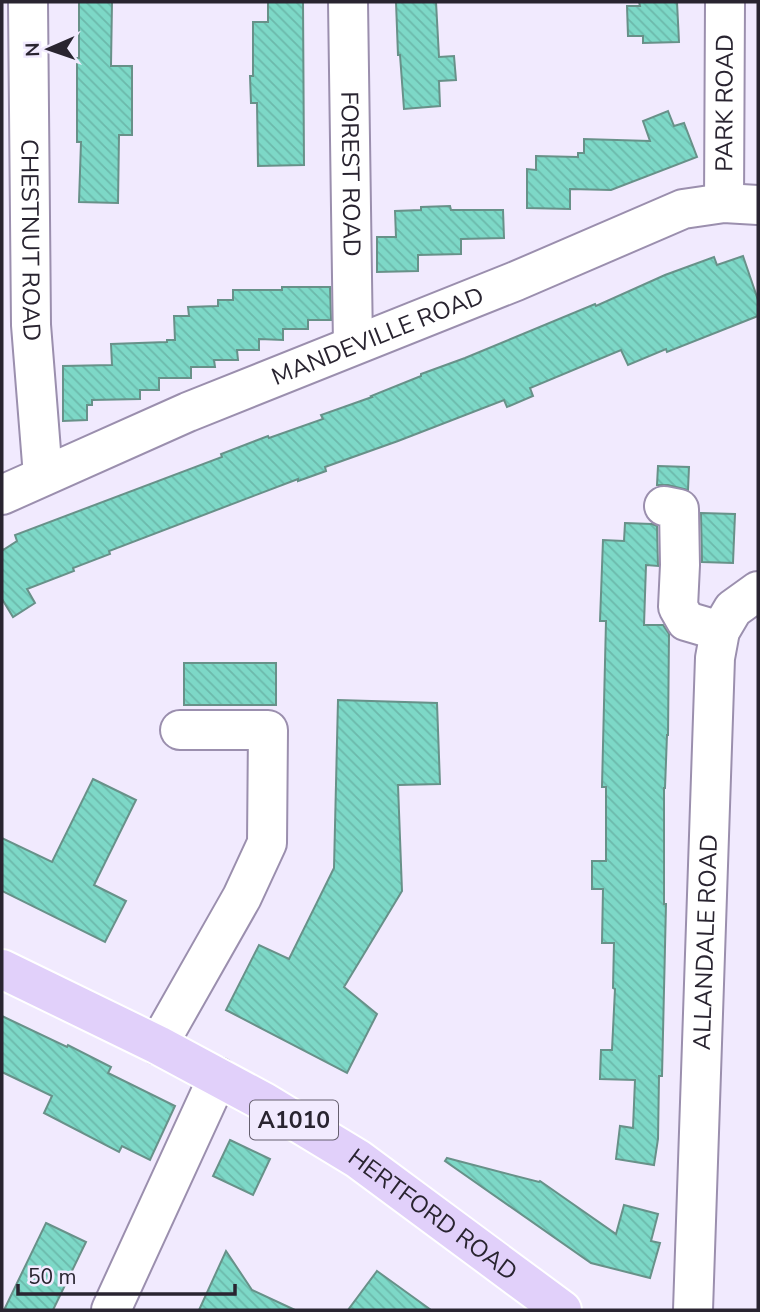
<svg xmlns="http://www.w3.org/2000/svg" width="760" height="1312" font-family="'Nunito Sans',sans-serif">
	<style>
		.building { fill: url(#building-back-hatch); stroke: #689189; stroke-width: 2 }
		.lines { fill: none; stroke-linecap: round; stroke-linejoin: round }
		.minor-casing { stroke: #9b8fae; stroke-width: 42 }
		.major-casing { stroke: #fff; stroke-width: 42 }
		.minor { stroke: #fff; stroke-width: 38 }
		.major { stroke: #e1d0fa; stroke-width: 38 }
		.labels { text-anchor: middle; stroke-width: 6; stroke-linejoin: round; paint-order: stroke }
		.shield { fill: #f1eafe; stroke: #655f6e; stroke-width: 2 }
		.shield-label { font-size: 23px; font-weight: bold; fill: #292430 }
		.street-label { font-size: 24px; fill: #292430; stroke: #f1eafe }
	</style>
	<defs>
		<pattern id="building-back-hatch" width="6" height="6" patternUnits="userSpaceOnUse" patternTransform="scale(1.75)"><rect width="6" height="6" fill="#7dd8c7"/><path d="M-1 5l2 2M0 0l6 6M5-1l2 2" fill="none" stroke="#6cb9ab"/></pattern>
	</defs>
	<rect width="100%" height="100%" fill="#f1eafe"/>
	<g class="building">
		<polygon points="79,2 112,2 111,66 132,66 132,135 119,135 118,203 79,202 81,142 77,142 77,58 79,58"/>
		<polygon points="268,2 303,2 304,165 258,166 257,103 251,103 250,76 253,76 253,22 268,22"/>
		<polygon points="396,2 436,2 439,57 454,56 456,80 439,81 440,106 404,109 400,55 398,55"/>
		<polygon points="639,2 677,2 679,42 643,43 643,36 628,36 627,6 640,6"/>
		<polygon points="668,111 674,126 684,123 697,157 611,190 570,189 570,209 527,208 527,169 536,170 536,156 578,157 578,153 584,153 584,139 650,141 643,121"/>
		<polygon points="450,206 451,210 503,210 504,238 461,239 461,254 418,255 418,271 377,272 377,237 396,237 395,211 421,210 421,207"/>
		<polygon points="743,256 758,300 758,316 667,352 666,349 628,365 621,350 530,388 533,396 507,407 504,400 398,441 325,467 326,471 298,481 298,479 109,551 110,554 73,568 74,571 27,589 35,603 13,617 2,599 2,548 3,550 17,541 15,535 222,457 221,454 268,436 269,438 323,419 321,415 372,397 371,396 421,376 421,374 465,358 595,304 596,306 665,275 714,257 717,265"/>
		<polygon points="282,287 330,287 331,320 308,320 308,329 283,329 283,340 259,339 259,350 237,350 238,360 214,360 215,367 191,367 191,378 159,378 159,390 140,390 140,399 92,400 92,405 87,405 87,420 63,421 63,366 112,365 111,344 167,342 167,340 175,340 174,316 189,316 188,307 218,306 218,300 233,300 233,290 282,290"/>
		<polygon points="658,466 689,467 688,490 668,485 657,485"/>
		<polygon points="701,513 735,514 733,563 702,562"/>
		<polygon points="625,523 652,524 657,526 658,566 646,565 644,625 663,625 669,634 668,735 667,735 665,788 664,788 664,904 666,904 662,1076 659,1076 658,1139 654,1165 616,1159 620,1126 633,1128 635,1080 600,1079 601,1050 612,1050 615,989 613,988 614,943 602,943 603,889 592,889 592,861 606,861 606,787 602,787 606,621 600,621 603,540 624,541"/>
		<rect x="184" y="663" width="92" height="42"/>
		<polygon points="338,700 437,703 440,784 398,785 402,891 344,987 377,1014 347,1073 226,1010 259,945 289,959 334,868"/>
		<polygon points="93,779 136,800 94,885 126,901 105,942 2,891 2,838 52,862"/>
		<polygon points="2,1016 67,1047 68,1045 111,1067 108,1073 175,1106 150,1160 122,1146 119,1152 44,1113 52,1096 2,1072"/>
		<polygon points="230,1140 270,1159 253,1195 213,1176"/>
		<polygon points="447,1158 539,1182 540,1181 616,1234 624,1205 658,1214 651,1241 660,1243 650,1278 591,1263 445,1161"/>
		<polygon points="46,1223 86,1242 53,1310 4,1310"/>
		<polygon points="226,1251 252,1290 295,1310 199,1310"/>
		<polygon points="377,1271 431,1310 348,1310"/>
	</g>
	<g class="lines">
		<defs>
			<g id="minor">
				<path id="s1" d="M28,2L31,325L43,476"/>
				<path id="s2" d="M348,2L353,345"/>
				<path id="s3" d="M724,203L725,2"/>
				<path id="s4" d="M2,495L188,412L516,281L683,209L724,203L758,205"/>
				<polyline points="664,506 679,509 680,565 678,607 686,621 720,631"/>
				<polyline points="158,1045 242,897 267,843 268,730 180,730"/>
				<polyline points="111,1310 218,1077"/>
				<path id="s5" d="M693,1310L715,658L720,631L733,609L758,591"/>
			</g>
			<g id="major">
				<path id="s6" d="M2,969L158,1045L264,1102L358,1159L562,1310"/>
			</g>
		</defs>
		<use href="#minor" class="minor-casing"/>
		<use href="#major" class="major-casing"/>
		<use href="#minor" class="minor"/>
		<use href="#major" class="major"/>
	</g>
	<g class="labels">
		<rect class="shield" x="250" y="1100.5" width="88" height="39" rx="5"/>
		<g class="shield-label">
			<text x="294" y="1128">A1010</text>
		</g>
		<g class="street-label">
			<text dy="8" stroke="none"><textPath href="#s3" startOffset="100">PARK ROAD</textPath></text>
			<text dy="8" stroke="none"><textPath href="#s2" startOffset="172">FOREST ROAD</textPath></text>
			<text dy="8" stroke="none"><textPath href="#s1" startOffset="238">CHESTNUT ROAD</textPath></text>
			<text dy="8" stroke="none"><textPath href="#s4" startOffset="408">MANDEVILLE ROAD</textPath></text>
			<text dy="8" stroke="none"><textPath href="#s5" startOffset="368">ALLANDALE ROAD</textPath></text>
			<text dy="8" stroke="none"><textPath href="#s6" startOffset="497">HERTFORD ROAD</textPath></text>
		</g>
	</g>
	<rect width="760" height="1312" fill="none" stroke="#292430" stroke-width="7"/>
	<g transform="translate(49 49) rotate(268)" stroke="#f1eafe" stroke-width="5" paint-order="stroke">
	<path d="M0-5L12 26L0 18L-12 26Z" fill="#292430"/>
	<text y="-10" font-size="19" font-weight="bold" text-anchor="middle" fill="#292430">N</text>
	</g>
	<path d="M18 1284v10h217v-10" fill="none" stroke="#292430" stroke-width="3.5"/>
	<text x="28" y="1284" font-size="21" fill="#292430" stroke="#f1eafe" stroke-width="5" paint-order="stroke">50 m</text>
</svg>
